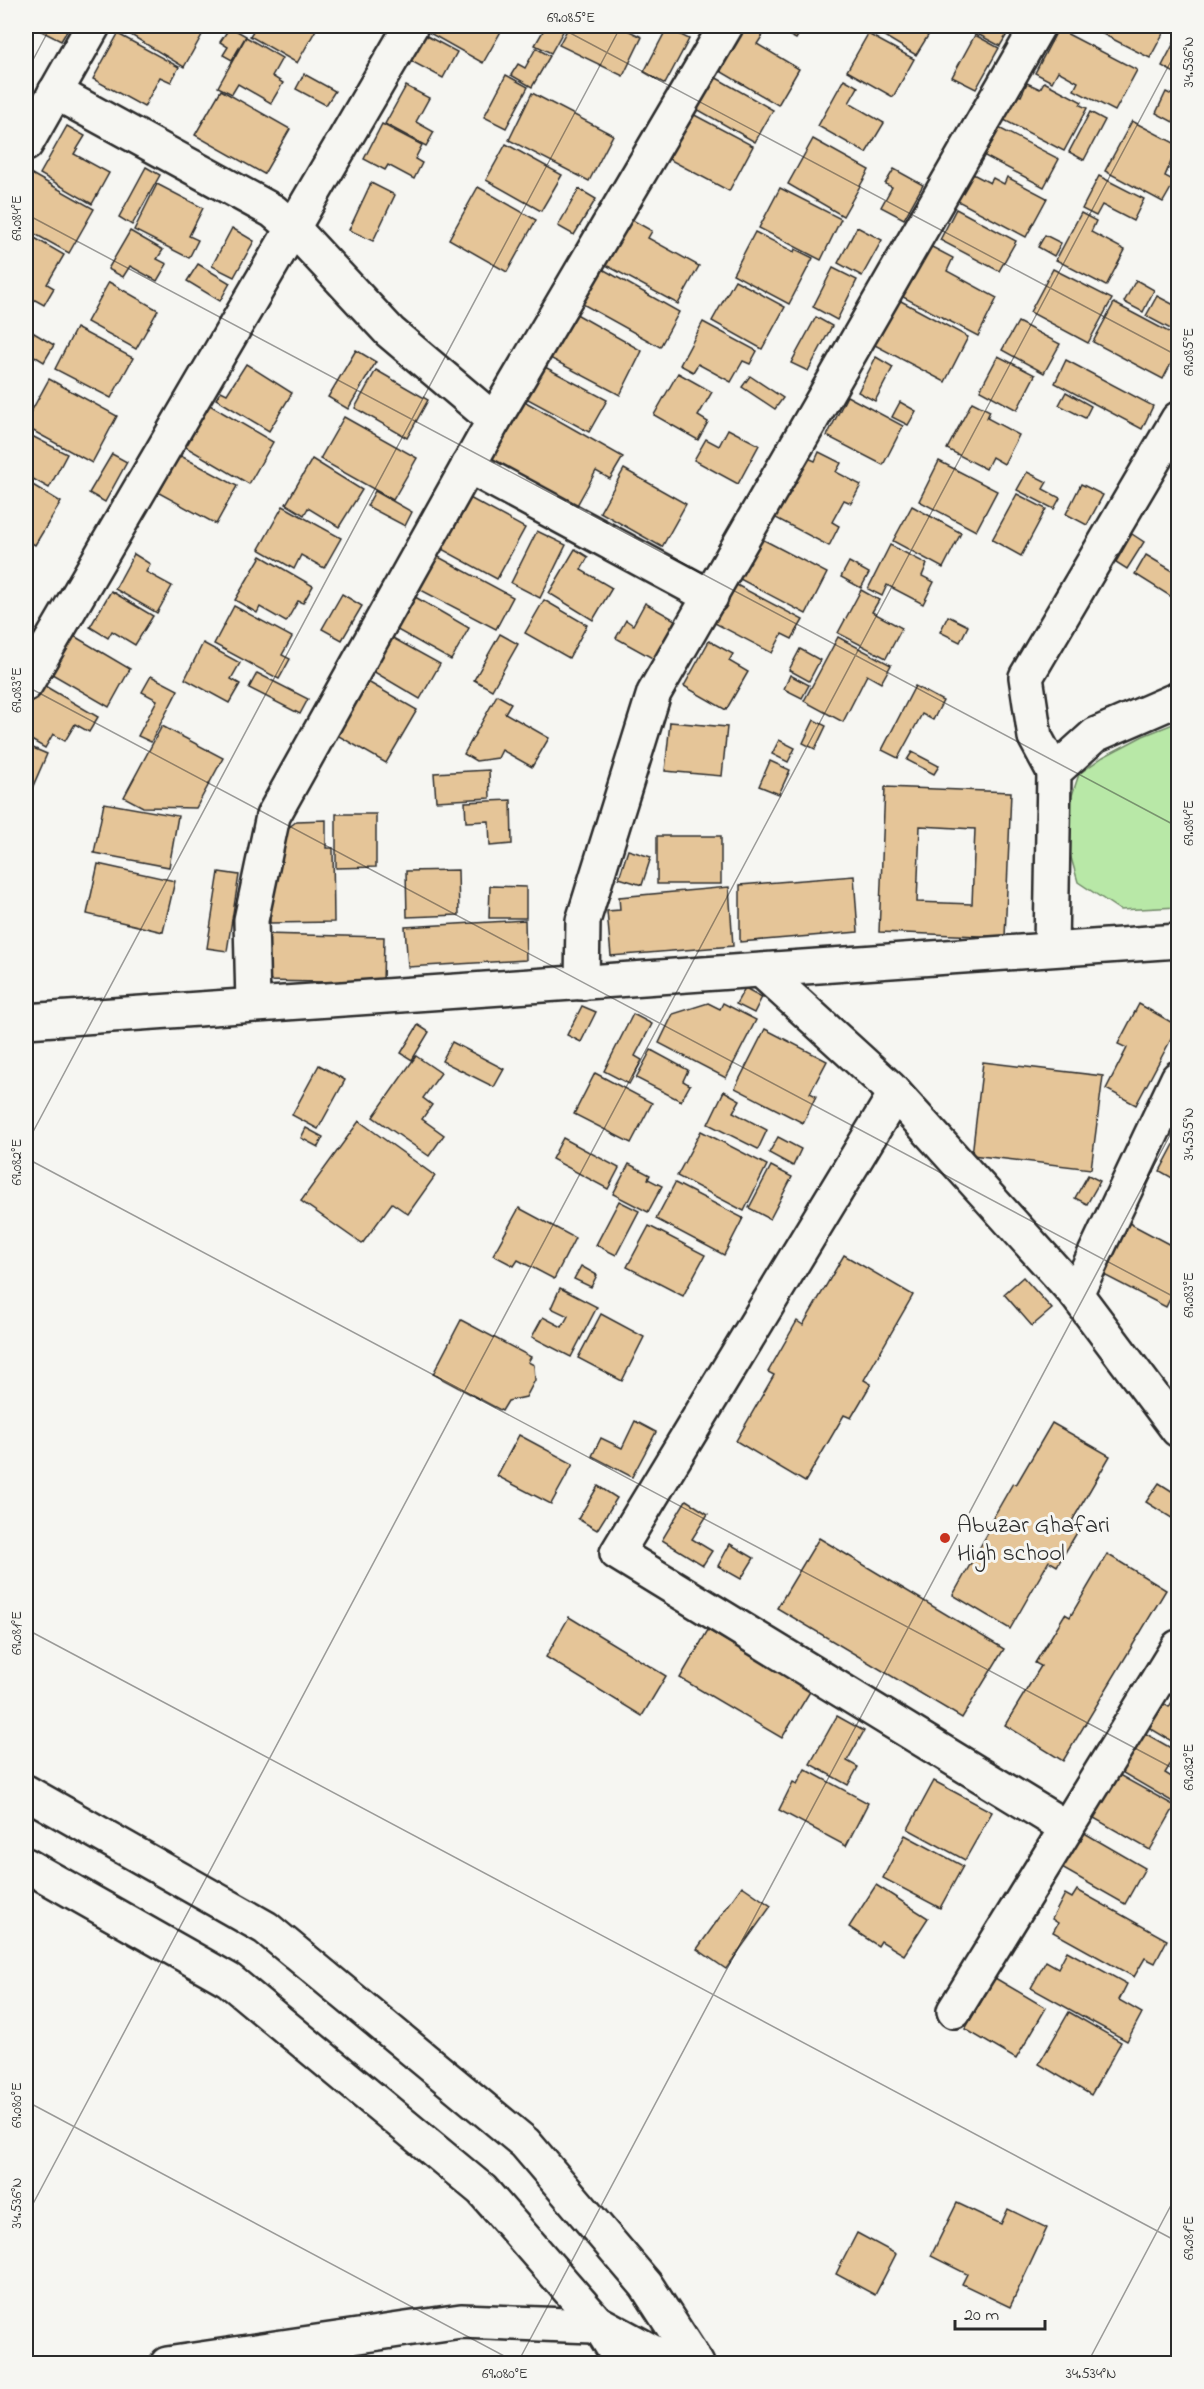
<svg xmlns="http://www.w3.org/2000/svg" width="1204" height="2389" font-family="'Indie Flower',sans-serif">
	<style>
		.green { fill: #b8e8a7; stroke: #728a69; stroke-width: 1.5 }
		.building { fill: #e5c598; stroke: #2b2b2b; stroke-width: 1.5; fill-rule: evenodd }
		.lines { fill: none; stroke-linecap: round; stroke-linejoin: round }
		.minor-casing { stroke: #2b2b2b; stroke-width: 38 }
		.major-casing { stroke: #2b2b2b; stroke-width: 38 }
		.minor { stroke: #f6f6f2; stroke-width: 33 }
		.major { stroke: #f6f6f2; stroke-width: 33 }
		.ticks { fill: none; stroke: #2b2b2b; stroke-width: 1.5; stroke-opacity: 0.45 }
		.poi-dot { fill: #c8321e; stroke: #f6f6f2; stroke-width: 2 }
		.labels { text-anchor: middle; stroke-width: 6; stroke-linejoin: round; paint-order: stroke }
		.poi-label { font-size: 24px; fill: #2b2b2b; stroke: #f6f6f2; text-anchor: start }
		.neatline { fill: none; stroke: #2b2b2b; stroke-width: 2 }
		.ticks-label { font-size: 15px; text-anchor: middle; fill: #2b2b2b }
	</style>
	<rect width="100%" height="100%" fill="#f6f6f2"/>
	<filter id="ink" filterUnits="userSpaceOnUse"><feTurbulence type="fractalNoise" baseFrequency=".0167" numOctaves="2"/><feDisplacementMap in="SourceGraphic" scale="12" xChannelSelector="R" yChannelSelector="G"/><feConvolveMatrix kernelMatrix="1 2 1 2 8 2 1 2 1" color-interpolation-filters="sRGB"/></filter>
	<g filter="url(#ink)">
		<polygon class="green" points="1178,722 1178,907 1120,910 1078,882 1062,826 1079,774 1103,757 1143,736"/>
		<g class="building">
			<polygon points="41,26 70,26 61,41 39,30"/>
			<polygon points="116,26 207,26 184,67"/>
			<polygon points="256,26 318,26 297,63 250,36"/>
			<polygon points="429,26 504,26 483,63 426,31"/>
			<polygon points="546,26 566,26 551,53 535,45"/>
			<polygon points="569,26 619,26 642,37 623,76 559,45"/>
			<polygon points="740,26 747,26 763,35 757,44 799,69 778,105 715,68"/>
			<polygon points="771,26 804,26 796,39"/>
			<polygon points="876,26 934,26 916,55 874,30"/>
			<polygon points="972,26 1012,26 1000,46 970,30"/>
			<polygon points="1087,26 1167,26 1150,58"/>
			<polygon points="230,27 246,36 232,60 223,55 228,47 220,42"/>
			<polygon points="667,28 689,39 665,84 644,72"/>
			<polygon points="1058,29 1137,70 1115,111 1074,90 1078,82 1058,71 1052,82 1035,73"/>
			<polygon points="118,34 179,67 171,82 160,77 144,107 93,79"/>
			<polygon points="868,34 914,59 893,97 847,71"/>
			<polygon points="425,35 457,52 443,78 411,61"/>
			<polygon points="975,35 999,48 976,89 952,77"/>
			<polygon points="1178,35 1178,75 1162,66"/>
			<polygon points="246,37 282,58 272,76 283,83 271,103 238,84 232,94 218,87"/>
			<polygon points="536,48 550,56 532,87 511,75 518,64 525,68"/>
			<polygon points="304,74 335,91 326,105 296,89"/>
			<polygon points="506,75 528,87 506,128 484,117"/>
			<polygon points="713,76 773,110 755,142 695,108"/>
			<polygon points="844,79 858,87 849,103 884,123 866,153 818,126"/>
			<polygon points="1044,82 1082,102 1080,105 1087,108 1064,151 1002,119 1015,94 1021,96 1027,83 1040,89"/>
			<polygon points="406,86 429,98 416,122 434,132 426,146 385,124"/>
			<polygon points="221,90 290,129 264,174 195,135"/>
			<polygon points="1166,92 1178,98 1178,112 1173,122 1156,113"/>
			<polygon points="532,93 613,135 589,181 509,140"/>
			<polygon points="687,111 753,146 729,191 663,156"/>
			<polygon points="1090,112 1105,120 1084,160 1069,152"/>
			<polygon points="1132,121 1178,145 1165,176 1175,181 1163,202 1105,171"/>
			<polygon points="382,124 422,145 415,159 422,163 414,179 388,165 385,170 364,159"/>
			<polygon points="993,125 1059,159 1044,187 979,153"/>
			<polygon points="67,126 85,136 74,154 109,173 92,204 40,174"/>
			<polygon points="813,139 869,170 843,216 788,184"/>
			<polygon points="506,144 562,175 541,211 486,180"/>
			<polygon points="146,167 160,175 132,225 119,217"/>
			<polygon points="894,169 923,185 904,219 881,207 892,187 885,184"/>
			<polygon points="30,173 94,209 69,253 26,229 26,181"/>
			<polygon points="971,173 990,183 993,178 1004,184 1007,177 1047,198 1026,237 956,200"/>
			<polygon points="1099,176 1144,199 1133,221 1102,205 1096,216 1082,209"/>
			<polygon points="371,183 395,195 373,241 349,230"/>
			<polygon points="157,184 203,208 189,236 198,240 189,258 134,230"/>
			<polygon points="478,187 536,220 507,272 449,239"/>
			<polygon points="780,188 841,219 821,260 759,228"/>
			<polygon points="579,189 596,199 574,235 558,226"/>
			<polygon points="956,209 1016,241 999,271 940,240"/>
			<polygon points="1081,213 1096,221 1091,232 1125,250 1106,286 1056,260"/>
			<polygon points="627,217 652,231 648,238 699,266 678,304 602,263"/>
			<polygon points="857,227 882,240 862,276 838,263"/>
			<polygon points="232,228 254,241 234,277 212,266"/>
			<polygon points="130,231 163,250 157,259 167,264 157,281 130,266 123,277 108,269"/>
			<polygon points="755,232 794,252 795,249 813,258 789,304 733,274"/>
			<polygon points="26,233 64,255 47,284 54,288 44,305 26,295"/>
			<polygon points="1045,235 1061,243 1054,256 1038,247"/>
			<polygon points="930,246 953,258 947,271 997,298 978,336 903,297"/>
			<polygon points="198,264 230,283 220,301 187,281"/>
			<polygon points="599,267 679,312 660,347 579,302"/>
			<polygon points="833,268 857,280 837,320 813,307"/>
			<polygon points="1053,269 1112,299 1088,343 1030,312"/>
			<polygon points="735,280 785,307 762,349 712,321"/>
			<polygon points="1136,280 1154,290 1143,312 1124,302"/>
			<polygon points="109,282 158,310 136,349 87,322"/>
			<polygon points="1157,296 1178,307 1178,333 1146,316"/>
			<polygon points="899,300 968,337 945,382 869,342 876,328 882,331"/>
			<polygon points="1114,303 1178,337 1178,350 1163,379 1093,342"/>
			<polygon points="571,311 642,351 620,395 548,357"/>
			<polygon points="816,317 832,326 808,371 791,363"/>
			<polygon points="703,322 757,351 750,364 743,361 731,382 698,364 693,372 680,365"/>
			<polygon points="1018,322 1060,344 1044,373 1002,350"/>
			<polygon points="76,328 133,358 111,398 55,369"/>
			<polygon points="29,330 54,345 44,362 26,351 26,336"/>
			<polygon points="356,350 376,362 348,409 328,397"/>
			<polygon points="998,356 1035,375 1017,410 980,390"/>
			<polygon points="876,357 893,367 875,401 858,392"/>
			<polygon points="1066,360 1153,406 1142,429 1055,383"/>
			<polygon points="246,364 292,393 269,431 216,399 221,391 227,394"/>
			<polygon points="543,366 607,400 589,432 526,398"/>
			<polygon points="376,370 428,400 407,438 355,408"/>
			<polygon points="678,373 712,392 698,416 708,422 698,440 654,415"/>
			<polygon points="750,376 783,398 775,409 742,387"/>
			<polygon points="49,379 117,416 92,463 26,427 26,421"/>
			<polygon points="1066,392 1091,406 1085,418 1059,405"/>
			<polygon points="847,396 903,426 883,465 827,436"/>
			<polygon points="517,397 623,457 610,479 596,471 571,516 479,465"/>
			<polygon points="900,402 916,411 908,425 892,417"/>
			<polygon points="972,402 990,411 987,418 1019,435 1004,464 992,457 986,469 947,449"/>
			<polygon points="208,404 273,442 249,484 184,446"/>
			<polygon points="344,417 417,458 393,500 320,459"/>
			<polygon points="728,429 759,445 738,484 694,460 706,439 719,446"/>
			<polygon points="26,433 67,454 49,488 26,475"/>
			<polygon points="819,452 841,463 836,472 861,485 851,503 844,500 832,522 839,526 829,546 774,517 806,457 815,461"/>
			<polygon points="112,454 127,462 105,502 89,493"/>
			<polygon points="179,455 237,486 216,524 159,493"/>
			<polygon points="312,459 362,490 339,527 308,508 304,515 286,504"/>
			<polygon points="939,461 997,491 976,531 919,501"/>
			<polygon points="624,469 686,504 662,547 600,512"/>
			<polygon points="1027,472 1047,482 1043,489 1060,498 1054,509 1017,490"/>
			<polygon points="26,481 61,502 35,545 26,540"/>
			<polygon points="1081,484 1103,495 1087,525 1066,514"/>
			<polygon points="375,491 412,512 405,526 367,506"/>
			<polygon points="1017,494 1046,509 1021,556 992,540"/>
			<polygon points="466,496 525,528 497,579 438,547"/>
			<polygon points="283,506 341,538 324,568 301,555 294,569 259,549"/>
			<polygon points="912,506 961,533 943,568 893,541"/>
			<polygon points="537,531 566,545 540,598 511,583"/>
			<polygon points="1132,534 1144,542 1127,569 1116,562"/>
			<polygon points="760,538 827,573 806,614 738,578"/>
			<polygon points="890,545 927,564 922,576 934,582 923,604 887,585 882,596 868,589"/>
			<polygon points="575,549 588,557 581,570 612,588 593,620 549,593"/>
			<polygon points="134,554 150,564 146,572 172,586 157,613 115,589"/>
			<polygon points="433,554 513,597 496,629 415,587"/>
			<polygon points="1146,555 1178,574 1178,601 1135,574"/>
			<polygon points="261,556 313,586 303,603 298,601 286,622 260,607 257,613 235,600"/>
			<polygon points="849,562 869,573 861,588 841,577"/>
			<polygon points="729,581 803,620 792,639 782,634 772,653 709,620"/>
			<polygon points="861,590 879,600 872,612 902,628 886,658 838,633"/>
			<polygon points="111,591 153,616 135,645 112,631 108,638 90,627"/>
			<polygon points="342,594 362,606 342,640 322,629"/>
			<polygon points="410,594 469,628 451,660 392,627"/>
			<polygon points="544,600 587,625 569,658 525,633"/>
			<polygon points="645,603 675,620 654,659 616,638 626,620 633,625"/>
			<polygon points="234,606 292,637 282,655 290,659 279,679 214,644"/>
			<polygon points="948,616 968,626 960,642 940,632"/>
			<polygon points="500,634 518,644 492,690 474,680"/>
			<polygon points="74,636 130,669 109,707 52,674"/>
			<polygon points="391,637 440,664 420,699 371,670"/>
			<polygon points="838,637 891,665 881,683 867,675 843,722 804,701"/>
			<polygon points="709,641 733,654 729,661 748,672 726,710 684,686"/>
			<polygon points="203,643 240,663 231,679 240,684 229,703 185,679"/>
			<polygon points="800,649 820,660 809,681 789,670"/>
			<polygon points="257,673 308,699 300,714 249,688"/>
			<polygon points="790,675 809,685 802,698 784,689"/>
			<polygon points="151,676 178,690 151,742 138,736 157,700 142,692"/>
			<polygon points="38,682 98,717 89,732 75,724 65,741 53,734 45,748 26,737 26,705"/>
			<polygon points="368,682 417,710 386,763 337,735"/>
			<polygon points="915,686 943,701 933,720 922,714 898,758 882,750"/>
			<polygon points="497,695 511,703 505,713 549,738 532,767 502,750 498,758 476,761 464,754"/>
			<polygon points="814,720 826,726 815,749 803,743"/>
			<polygon points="670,722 727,727 722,776 665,771"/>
			<polygon points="162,726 223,758 196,808 143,807 124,797"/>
			<polygon points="779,740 795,748 788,762 772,754"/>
			<polygon points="26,745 47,754 26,802"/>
			<polygon points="912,752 939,766 934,774 907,760"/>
			<polygon points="770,761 790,770 779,794 759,786"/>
			<polygon points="489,770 490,798 436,801 434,773"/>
			<path d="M885,787L1011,792L1005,937L879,932ZM920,826L975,829L972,904L917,902Z"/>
			<polygon points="511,800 512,844 490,846 489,821 466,822 465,802"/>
			<polygon points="104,803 178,816 169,867 94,853"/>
			<polygon points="336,814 376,814 376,867 336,868"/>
			<polygon points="326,820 326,848 333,848 334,922 270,923 269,874 278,874 278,836 297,821"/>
			<rect x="657" y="836" width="64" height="48"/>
			<polygon points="628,850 651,857 642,885 619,878"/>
			<polygon points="98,864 175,881 163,932 87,914"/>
			<polygon points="458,870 459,915 407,917 406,871"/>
			<polygon points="219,872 239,875 227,951 207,948"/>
			<polygon points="854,876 858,932 740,942 740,885"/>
			<polygon points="490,886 526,887 526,918 489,918"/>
			<polygon points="729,887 733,946 611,956 607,911 620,910 619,897"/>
			<polygon points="525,920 526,960 408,967 405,927"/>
			<polygon points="263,934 384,937 383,983 262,981"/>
			<polygon points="745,988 762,997 754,1013 736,1004"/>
			<polygon points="708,1003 720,1009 723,1003 756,1020 726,1078 659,1043 673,1014"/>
			<polygon points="1139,1004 1178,1026 1136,1105 1106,1089 1127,1048 1118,1044"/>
			<polygon points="582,1006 596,1012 581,1042 567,1035"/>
			<polygon points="633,1014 652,1024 635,1056 642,1060 629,1084 604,1071"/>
			<polygon points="418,1025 429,1032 412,1060 401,1053"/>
			<polygon points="765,1029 827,1061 810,1093 816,1096 803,1123 735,1088"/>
			<polygon points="452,1042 504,1069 494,1087 442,1061"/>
			<polygon points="651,1050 688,1070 683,1081 690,1085 681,1101 636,1078"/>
			<polygon points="416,1056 441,1073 423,1098 432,1105 422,1119 444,1135 429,1156 373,1117"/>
			<polygon points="983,1062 1103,1076 1091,1169 972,1155"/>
			<polygon points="319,1065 345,1080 318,1129 292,1115"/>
			<polygon points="595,1073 652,1103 631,1143 574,1114"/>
			<polygon points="724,1091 740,1100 733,1112 767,1130 758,1149 708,1124"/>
			<polygon points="359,1121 435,1176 408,1214 392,1203 362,1244 301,1201"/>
			<polygon points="306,1128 323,1137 318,1147 301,1138"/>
			<polygon points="701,1131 767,1165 744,1211 677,1176"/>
			<polygon points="778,1137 801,1149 793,1166 769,1153"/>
			<polygon points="1178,1137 1178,1186 1174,1184 1176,1180 1160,1171"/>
			<polygon points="563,1138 619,1168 608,1189 552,1159"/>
			<polygon points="629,1164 650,1175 648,1179 662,1186 648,1212 613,1194"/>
			<polygon points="771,1166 792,1177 770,1219 749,1208"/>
			<polygon points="1088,1175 1100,1181 1087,1204 1075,1198"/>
			<polygon points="675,1183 743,1218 724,1255 656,1219"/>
			<polygon points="619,1201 639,1211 616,1255 596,1245"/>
			<polygon points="519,1208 575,1238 554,1279 518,1260 514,1266 493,1255"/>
			<polygon points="1129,1223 1178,1249 1178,1270 1173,1281 1178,1283 1166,1307 1102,1274"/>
			<polygon points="649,1226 705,1255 683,1296 627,1267"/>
			<polygon points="844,1255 913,1295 864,1380 871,1384 851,1418 844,1415 805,1482 736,1441 774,1375 768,1372 797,1321 803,1325"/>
			<polygon points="581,1266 597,1275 591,1287 574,1279"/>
			<polygon points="1023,1277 1052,1309 1032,1326 1004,1294"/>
			<polygon points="560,1288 597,1307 571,1357 532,1337 543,1317 562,1327 568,1316 551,1308"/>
			<polygon points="601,1314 644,1337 622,1381 578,1358"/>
			<polygon points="461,1320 531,1357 528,1362 534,1365 535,1380 526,1397 508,1401 502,1411 433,1374"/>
			<polygon points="635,1421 656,1432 632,1477 592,1456 601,1438 622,1448"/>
			<polygon points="1052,1423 1110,1456 1072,1521 1081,1526 1057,1566 1049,1561 1010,1629 953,1595 989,1531 986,1530 1013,1483 1016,1485"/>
			<polygon points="519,1435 573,1464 551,1504 497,1476"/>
			<polygon points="1159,1483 1178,1495 1178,1522 1146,1502"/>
			<polygon points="598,1486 617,1498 597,1530 578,1519"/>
			<polygon points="686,1500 708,1514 692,1539 712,1551 703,1565 662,1540"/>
			<polygon points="819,1538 1004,1649 962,1718 777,1608"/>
			<polygon points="730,1544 754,1558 741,1579 718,1566"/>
			<polygon points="1107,1554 1166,1590 1063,1761 1005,1725 1041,1666 1035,1663 1065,1614 1070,1617"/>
			<polygon points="569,1617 666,1676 642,1716 546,1657"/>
			<polygon points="708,1630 811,1690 782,1738 680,1678"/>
			<polygon points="1178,1691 1178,1745 1148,1727 1162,1703 1169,1707"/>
			<polygon points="837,1716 864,1731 847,1761 858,1767 848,1785 810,1764"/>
			<polygon points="1141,1731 1178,1752 1165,1773 1178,1781 1178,1805 1118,1770"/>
			<polygon points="805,1769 868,1803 846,1846 779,1810 793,1782 797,1784"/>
			<polygon points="1112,1771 1175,1806 1150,1850 1087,1814"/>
			<polygon points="934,1781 992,1812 965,1860 908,1829"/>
			<polygon points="1081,1831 1145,1868 1125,1904 1060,1867"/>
			<polygon points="905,1835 963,1866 940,1908 883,1878"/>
			<polygon points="876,1885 928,1918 904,1955 881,1941 878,1946 849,1927"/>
			<polygon points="742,1886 771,1906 726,1969 697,1949"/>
			<polygon points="1077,1890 1167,1940 1155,1963 1145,1958 1134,1977 1053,1932 1058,1923 1052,1919 1065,1894 1072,1898"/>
			<polygon points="1067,1951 1127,1984 1119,2000 1142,2013 1127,2041 1031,1988 1046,1961 1058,1968"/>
			<polygon points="995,1978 1046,2008 1016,2059 965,2029"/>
			<polygon points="1069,2012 1121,2042 1091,2095 1039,2064"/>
			<polygon points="957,2203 1001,2224 1008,2209 1047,2228 1010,2307 962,2284 967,2274 931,2256"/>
			<polygon points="857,2233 896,2254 875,2295 836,2274"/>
		</g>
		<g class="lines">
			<defs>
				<g id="minor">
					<polyline points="55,92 273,211 294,229 390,332 494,420"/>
					<polyline points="26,144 93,26"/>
					<polyline points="468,466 711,597"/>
					<polyline points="26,684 411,26"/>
					<polyline points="1054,772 1035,737 1026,677 1178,419"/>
					<polyline points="1051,948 1054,772 1095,735 1178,699"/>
					<polyline points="762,971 890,1088 1076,1294 1178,1430"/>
					<polyline points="582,983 583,921 654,693 1038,26"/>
					<polyline points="253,1004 251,920 273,816 494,420 726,26"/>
					<polyline points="26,1021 1178,941"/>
					<polyline points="895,1094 617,1553 1067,1828"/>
					<polyline points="1076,1294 1178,1078"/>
					<polyline points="954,2011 1178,1647"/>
					<polyline points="167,2364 461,2321 593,2326 597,2322 675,2364"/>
				</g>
				<g id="major">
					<polyline points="26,1792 266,1928 525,2143 646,2285 697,2364"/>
					<polyline points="26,1865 229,1980 482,2190 597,2322 623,2364"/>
				</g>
			</defs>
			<use href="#minor" class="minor-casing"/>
			<use href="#major" class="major-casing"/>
			<use href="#minor" class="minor"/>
			<use href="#major" class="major"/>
		</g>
	</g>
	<path class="ticks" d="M557,26L1178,356M26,73L51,26M26,214L1178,827M26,686L1178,1299M26,1145L621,26M26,1158L1178,1771M26,1629L1178,2242M26,2101L519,2364M26,2217L1178,48M517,2364L1178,1120M1087,2364L1178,2192"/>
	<circle class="poi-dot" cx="945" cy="1538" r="6"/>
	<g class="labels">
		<g class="poi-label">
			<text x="957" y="1532">Abuzar Ghafari<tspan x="957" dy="28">High school</tspan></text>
		</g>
	</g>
	<rect width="1204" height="2389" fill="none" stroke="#f6f6f2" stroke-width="66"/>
	<path d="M955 2320v9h90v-9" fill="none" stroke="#2b2b2b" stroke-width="3"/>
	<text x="964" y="2320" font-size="18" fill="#2b2b2b" stroke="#f6f6f2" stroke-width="4.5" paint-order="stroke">20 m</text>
	<rect x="33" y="33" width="1138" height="2323" class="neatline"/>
	<g class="ticks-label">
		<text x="571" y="22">69.085°E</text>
		<text transform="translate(1188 62) rotate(-90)" y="5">34.536°N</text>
		<text transform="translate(16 218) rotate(-90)" y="5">69.084°E</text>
		<text transform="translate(1188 352) rotate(-90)" y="5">69.085°E</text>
		<text transform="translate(16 690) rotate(-90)" y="5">69.083°E</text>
		<text transform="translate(1188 823) rotate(-90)" y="5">69.084°E</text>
		<text transform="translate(1188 1134) rotate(-90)" y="5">34.535°N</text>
		<text transform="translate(16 1162) rotate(-90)" y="5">69.082°E</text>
		<text transform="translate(1188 1295) rotate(-90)" y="5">69.083°E</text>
		<text transform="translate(16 1633) rotate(-90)" y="5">69.081°E</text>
		<text transform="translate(1188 1767) rotate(-90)" y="5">69.082°E</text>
		<text transform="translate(16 2105) rotate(-90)" y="5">69.080°E</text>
		<text transform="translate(16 2203) rotate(-90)" y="5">34.536°N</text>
		<text transform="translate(1188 2238) rotate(-90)" y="5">69.081°E</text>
		<text x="505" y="2378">69.080°E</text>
		<text x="1091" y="2378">34.534°N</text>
	</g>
</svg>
